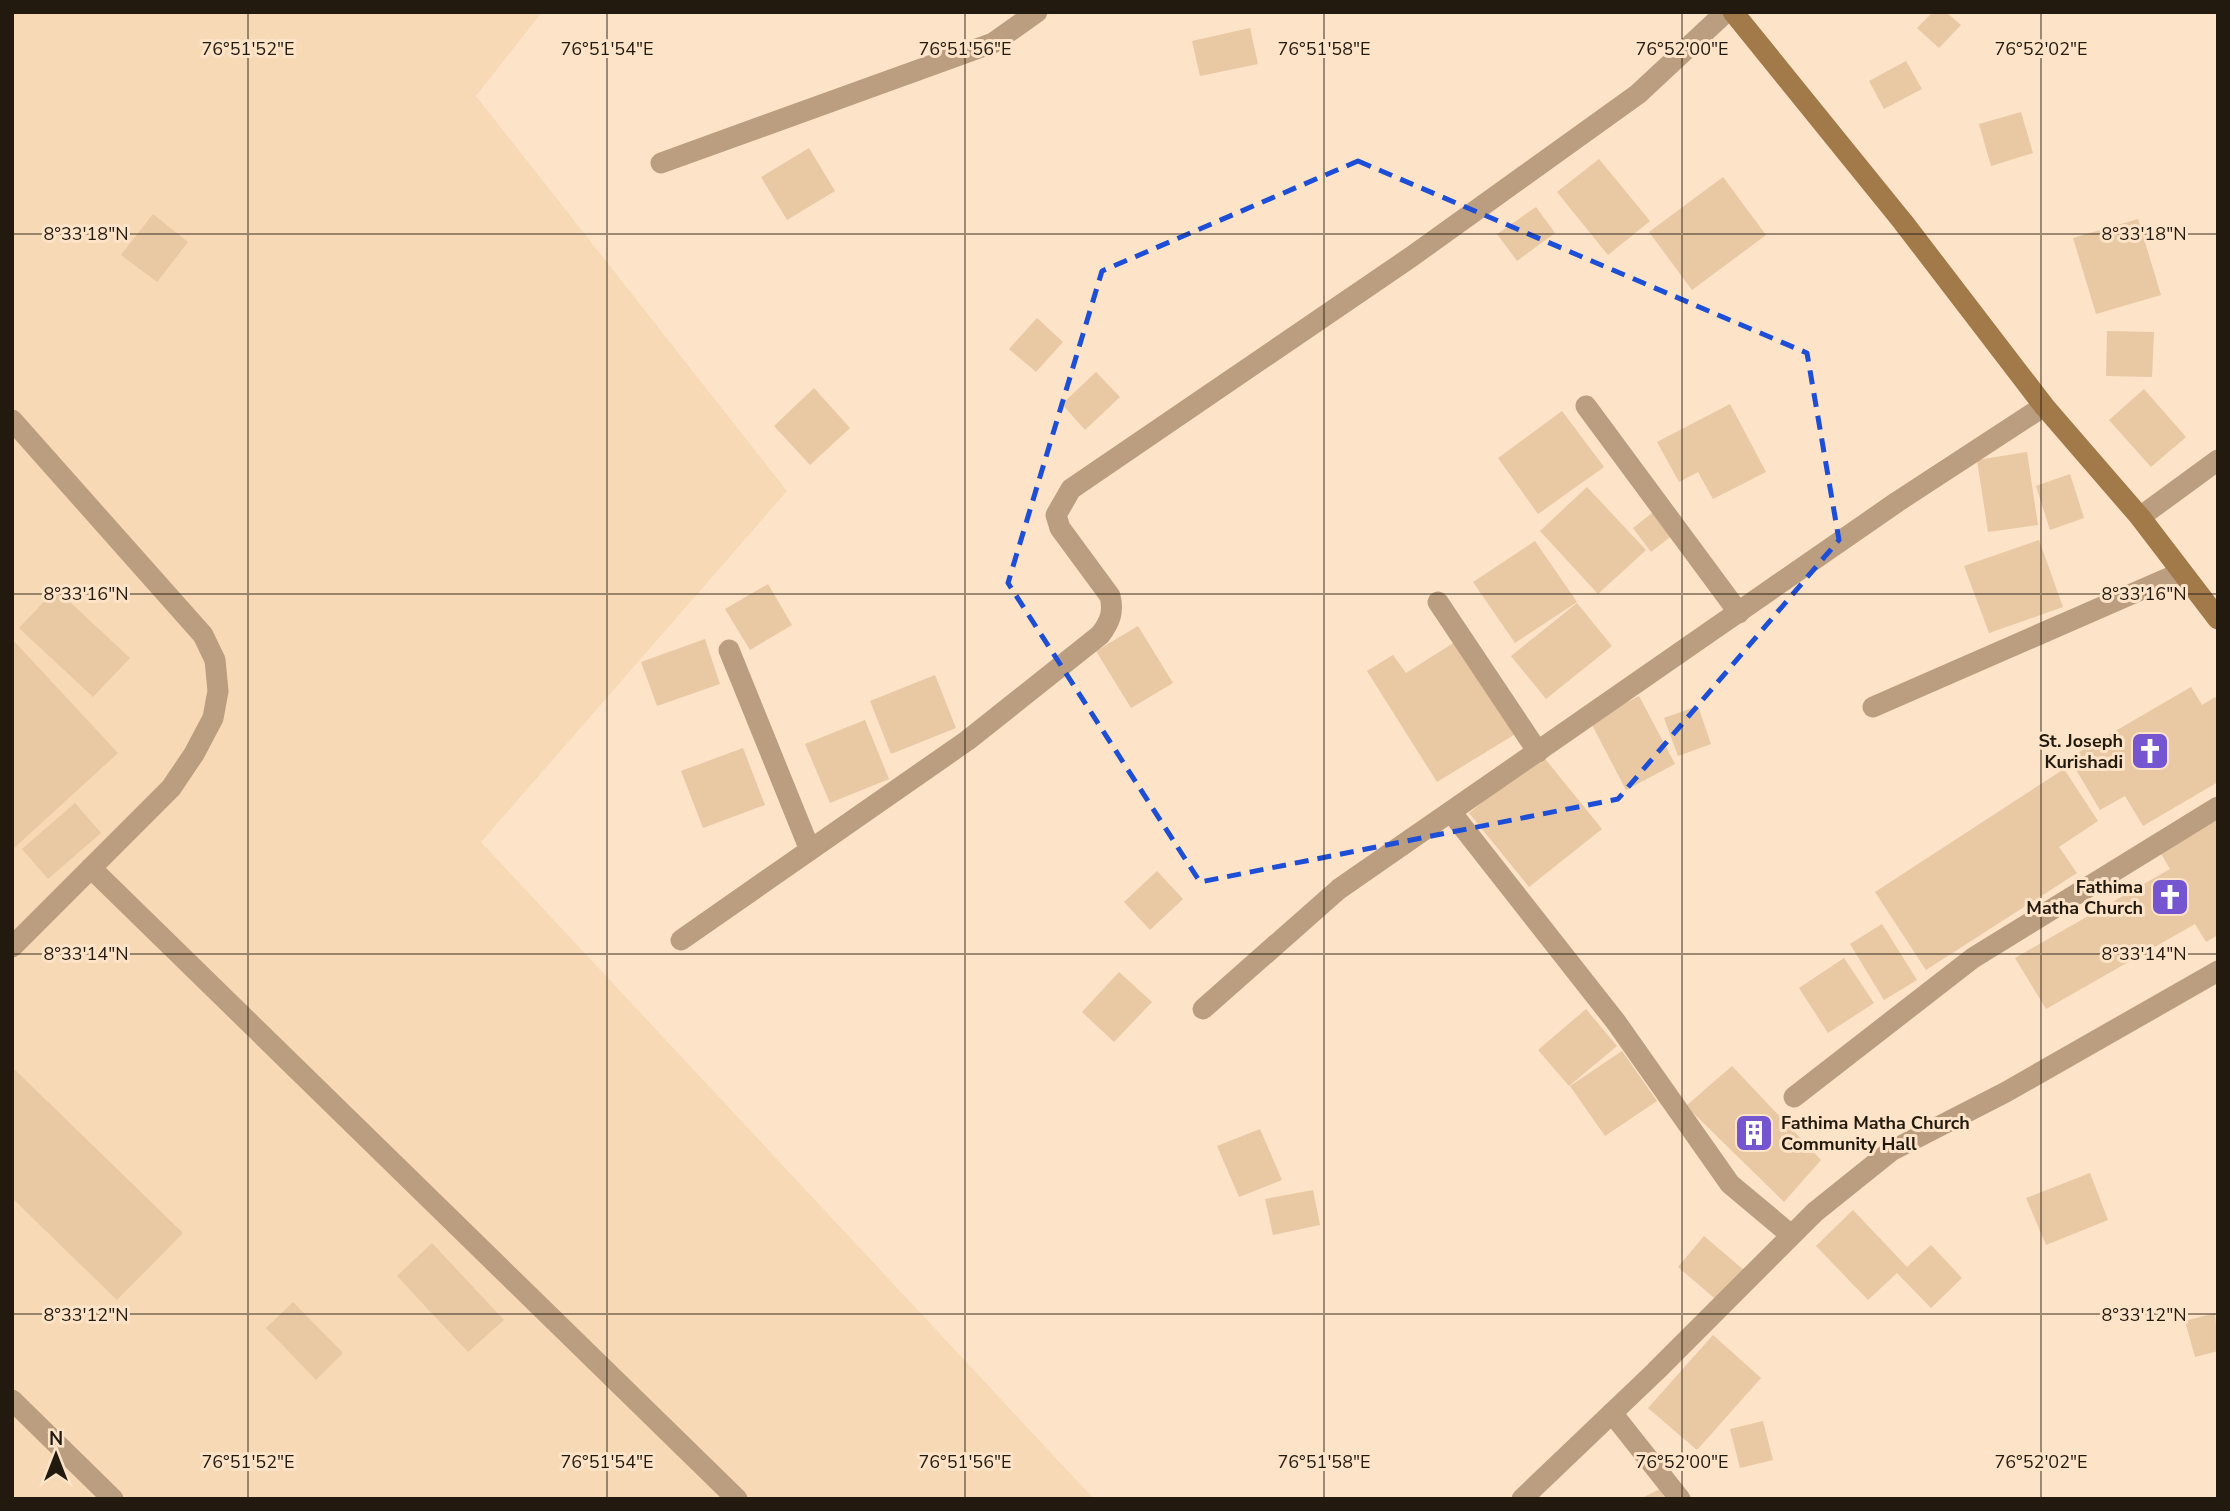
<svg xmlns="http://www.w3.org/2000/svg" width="2230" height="1511" font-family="'Nunito Sans',sans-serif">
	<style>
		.built { fill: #f8d9b6 }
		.building { fill: #e9c8a4 }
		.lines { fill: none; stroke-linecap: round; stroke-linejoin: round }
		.lane { stroke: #ba9e7f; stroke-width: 21 }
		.street { stroke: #ba9e7f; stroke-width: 21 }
		.secondary { stroke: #a27949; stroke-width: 21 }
		.marked { fill: none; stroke: #1d4ed8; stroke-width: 5; stroke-dasharray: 14 9; stroke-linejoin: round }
		.ticks { fill: none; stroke: #231a0f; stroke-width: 2; stroke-opacity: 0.45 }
		.labels { text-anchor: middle; stroke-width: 6; stroke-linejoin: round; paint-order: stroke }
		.poi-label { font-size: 18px; font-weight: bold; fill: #231a0f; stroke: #fde3c7; text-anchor: end }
		.ticks-label { font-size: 18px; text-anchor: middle; fill: #231a0f; stroke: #fde3c7; stroke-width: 6; stroke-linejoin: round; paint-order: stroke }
	</style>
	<rect width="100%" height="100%" fill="#fde3c7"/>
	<polygon class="built" points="12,12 542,12 476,96 787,491 481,842 1094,1499 12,1499"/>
	<g class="building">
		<polygon points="1933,12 1946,12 1961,25 1939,48 1917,28"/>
		<polygon points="1250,28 1258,64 1200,76 1192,41"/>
		<polygon points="1906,61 1922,89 1884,109 1869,81"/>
		<polygon points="2021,112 2033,153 1991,166 1979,124"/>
		<polygon points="809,148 835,191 787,220 761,177"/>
		<polygon points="1599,159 1650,221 1608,255 1557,192"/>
		<polygon points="1723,177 1766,235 1692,290 1649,232"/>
		<polygon points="1536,207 1555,233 1517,261 1497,234"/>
		<polygon points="153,214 188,242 157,282 121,255"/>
		<polygon points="2138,219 2161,295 2096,314 2073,238"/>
		<polygon points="1037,318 1063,342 1036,372 1009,349"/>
		<polygon points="2107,331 2154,332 2152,377 2106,376"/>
		<polygon points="1096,372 1120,397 1085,430 1062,404"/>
		<polygon points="814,388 850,428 810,465 774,426"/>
		<polygon points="2144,389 2186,437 2151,467 2109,420"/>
		<polygon points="1730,404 1766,472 1713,499 1698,472 1679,482 1657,442"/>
		<polygon points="1562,411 1604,467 1538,514 1498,458"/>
		<polygon points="2027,452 2038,525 1988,532 1977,460"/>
		<polygon points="2070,474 2084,518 2050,530 2036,486"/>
		<polygon points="1587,487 1646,550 1598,594 1540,531"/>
		<polygon points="1657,509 1675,533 1651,552 1633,528"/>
		<polygon points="2039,540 2063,607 1989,633 1964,566"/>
		<polygon points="1535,541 1577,602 1515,643 1473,582"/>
		<polygon points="768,584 792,625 750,650 725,609"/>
		<polygon points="56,589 130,658 93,697 19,628"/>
		<polygon points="1577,603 1612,646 1546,699 1511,656"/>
		<polygon points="1138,626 1173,683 1131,708 1096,651"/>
		<polygon points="12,639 118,753 12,850"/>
		<polygon points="705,639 720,684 657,706 641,662"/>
		<polygon points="1458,640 1517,733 1437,782 1367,671 1393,655 1406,673"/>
		<polygon points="935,675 956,728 891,754 870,701"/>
		<polygon points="2191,687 2202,705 2215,697 2218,701 2218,782 2143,826 2125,796 2100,810 2069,758"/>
		<polygon points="1639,696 1675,764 1626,790 1590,721"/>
		<polygon points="1698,706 1711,744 1678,756 1664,718"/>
		<polygon points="865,720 889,779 830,803 805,744"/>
		<polygon points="743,748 765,805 703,828 681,771"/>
		<polygon points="1542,755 1602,829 1529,887 1469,813"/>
		<polygon points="2064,769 2098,821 2059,847 2077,873 1926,970 1875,892"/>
		<polygon points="75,803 101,833 48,879 22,849"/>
		<polygon points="2218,819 2218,935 2206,942 2195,924 2046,1009 2015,958 2170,869 2160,852"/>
		<polygon points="1157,871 1183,899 1150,930 1124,902"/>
		<polygon points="1882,924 1917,980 1884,1000 1850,944"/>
		<polygon points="1844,958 1874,1003 1828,1033 1799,988"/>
		<polygon points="1119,972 1152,1002 1114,1042 1082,1012"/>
		<polygon points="1586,1009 1617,1046 1569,1086 1538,1050"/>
		<polygon points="1622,1051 1657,1101 1605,1136 1570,1086"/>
		<polygon points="1732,1066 1821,1160 1784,1202 1686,1106"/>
		<polygon points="12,1067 183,1233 117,1300 12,1198"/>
		<polygon points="1260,1129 1282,1180 1239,1197 1217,1146"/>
		<polygon points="2090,1173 2108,1220 2046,1245 2026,1198"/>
		<polygon points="1313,1190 1320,1225 1273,1235 1265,1199"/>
		<polygon points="1853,1210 1907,1267 1931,1245 1962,1278 1931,1308 1897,1273 1868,1300 1816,1246"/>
		<polygon points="1704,1236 1745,1271 1719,1302 1678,1267"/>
		<polygon points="432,1243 504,1320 468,1352 397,1276"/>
		<polygon points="293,1302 343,1353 316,1380 266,1328"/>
		<polygon points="2215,1313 2218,1351 2195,1357 2185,1321"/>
		<polygon points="1713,1335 1761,1378 1697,1450 1648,1408"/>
		<polygon points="1763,1421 1773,1460 1740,1468 1730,1429"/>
		<polygon points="1660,1489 1665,1499 1640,1499"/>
	</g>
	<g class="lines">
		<g class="lane">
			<polyline points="661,163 993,43 1037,12"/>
			<polyline points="1586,406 1739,613"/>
			<polyline points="12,420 203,635 215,660 218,691 213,718 194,754 171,788 12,947"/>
			<polyline points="1438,602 1538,752"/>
			<polyline points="729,650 810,850"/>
			<polyline points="1873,707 2182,572"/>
			<polyline points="1451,812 1616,1022 1730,1184 1791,1235"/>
			<polyline points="91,868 737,1499"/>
			<polyline points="1794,1097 1973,958 2218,807"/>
			<polyline points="12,1400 113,1499"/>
		</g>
		<g class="street">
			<polyline points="2140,517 2218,460"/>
			<path d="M681,940L968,740L1100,635C1110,622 1114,612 1110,596L1060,528L1056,515L1071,489L1411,257L1638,94L1726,12"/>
			<polyline points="1203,1009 1339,889 1897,502 2044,406"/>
			<polyline points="1612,1413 1680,1499"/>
			<polyline points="1522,1499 1655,1372 1815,1212 1891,1151 2006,1092 2218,971"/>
		</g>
		<polyline class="secondary" points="1733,12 1903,222 2044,406 2140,517 2218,619"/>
	</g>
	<path class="marked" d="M1358,161L1807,353L1839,540L1618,799L1200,882L1008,583L1102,271Z"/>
	<path class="ticks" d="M248,12V1499M607,12V1499M965,12V1499M1324,12V1499M1682,12V1499M2041,12V1499M12,234H2218M12,594H2218M12,954H2218M12,1314H2218"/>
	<defs>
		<symbol id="church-square" viewBox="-11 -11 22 22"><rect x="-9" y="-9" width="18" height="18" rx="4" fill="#7656d0" stroke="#fde3c7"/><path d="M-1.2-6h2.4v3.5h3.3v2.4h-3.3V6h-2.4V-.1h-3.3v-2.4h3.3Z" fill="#fff"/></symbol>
		<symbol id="building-square" viewBox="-11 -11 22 22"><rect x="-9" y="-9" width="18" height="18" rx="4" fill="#7656d0" stroke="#fde3c7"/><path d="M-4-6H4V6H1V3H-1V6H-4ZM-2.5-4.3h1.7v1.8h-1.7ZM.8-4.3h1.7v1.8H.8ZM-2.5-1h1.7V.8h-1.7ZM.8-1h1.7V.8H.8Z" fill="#fff"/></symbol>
	</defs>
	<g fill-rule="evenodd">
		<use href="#church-square" x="2128" y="729" width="44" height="44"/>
		<use href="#church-square" x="2148" y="875" width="44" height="44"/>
		<use href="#building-square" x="1732" y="1111" width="44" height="44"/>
	</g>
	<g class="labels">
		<g class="poi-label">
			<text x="2123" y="747">St. Joseph<tspan x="2123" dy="21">Kurishadi</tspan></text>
			<text x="2143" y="893">Fathima<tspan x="2143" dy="21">Matha Church</tspan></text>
			<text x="1781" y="1129" text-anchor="start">Fathima Matha Church<tspan x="1781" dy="21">Community Hall</tspan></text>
		</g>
	</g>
	<g class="ticks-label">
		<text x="248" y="55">76°51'52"E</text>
		<text x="607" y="55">76°51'54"E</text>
		<text x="965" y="55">76°51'56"E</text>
		<text x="1324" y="55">76°51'58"E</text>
		<text x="1682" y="55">76°52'00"E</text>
		<text x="2041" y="55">76°52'02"E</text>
		<text x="86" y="240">8°33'18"N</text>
		<text x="2144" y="240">8°33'18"N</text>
		<text x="86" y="600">8°33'16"N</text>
		<text x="2144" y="600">8°33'16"N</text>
		<text x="86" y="960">8°33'14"N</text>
		<text x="2144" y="960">8°33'14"N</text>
		<text x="86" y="1321">8°33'12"N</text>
		<text x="2144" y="1321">8°33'12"N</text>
		<text x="248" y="1468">76°51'52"E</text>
		<text x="607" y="1468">76°51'54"E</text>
		<text x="965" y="1468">76°51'56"E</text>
		<text x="1324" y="1468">76°51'58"E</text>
		<text x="1682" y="1468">76°52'00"E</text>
		<text x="2041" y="1468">76°52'02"E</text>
	</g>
	<rect width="2230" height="1511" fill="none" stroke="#231a0f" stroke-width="28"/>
	<g transform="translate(56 1455)" stroke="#fde3c7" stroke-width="5" paint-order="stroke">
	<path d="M0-5L12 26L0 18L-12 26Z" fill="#231a0f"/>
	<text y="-10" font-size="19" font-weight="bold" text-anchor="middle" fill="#231a0f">N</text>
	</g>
</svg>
